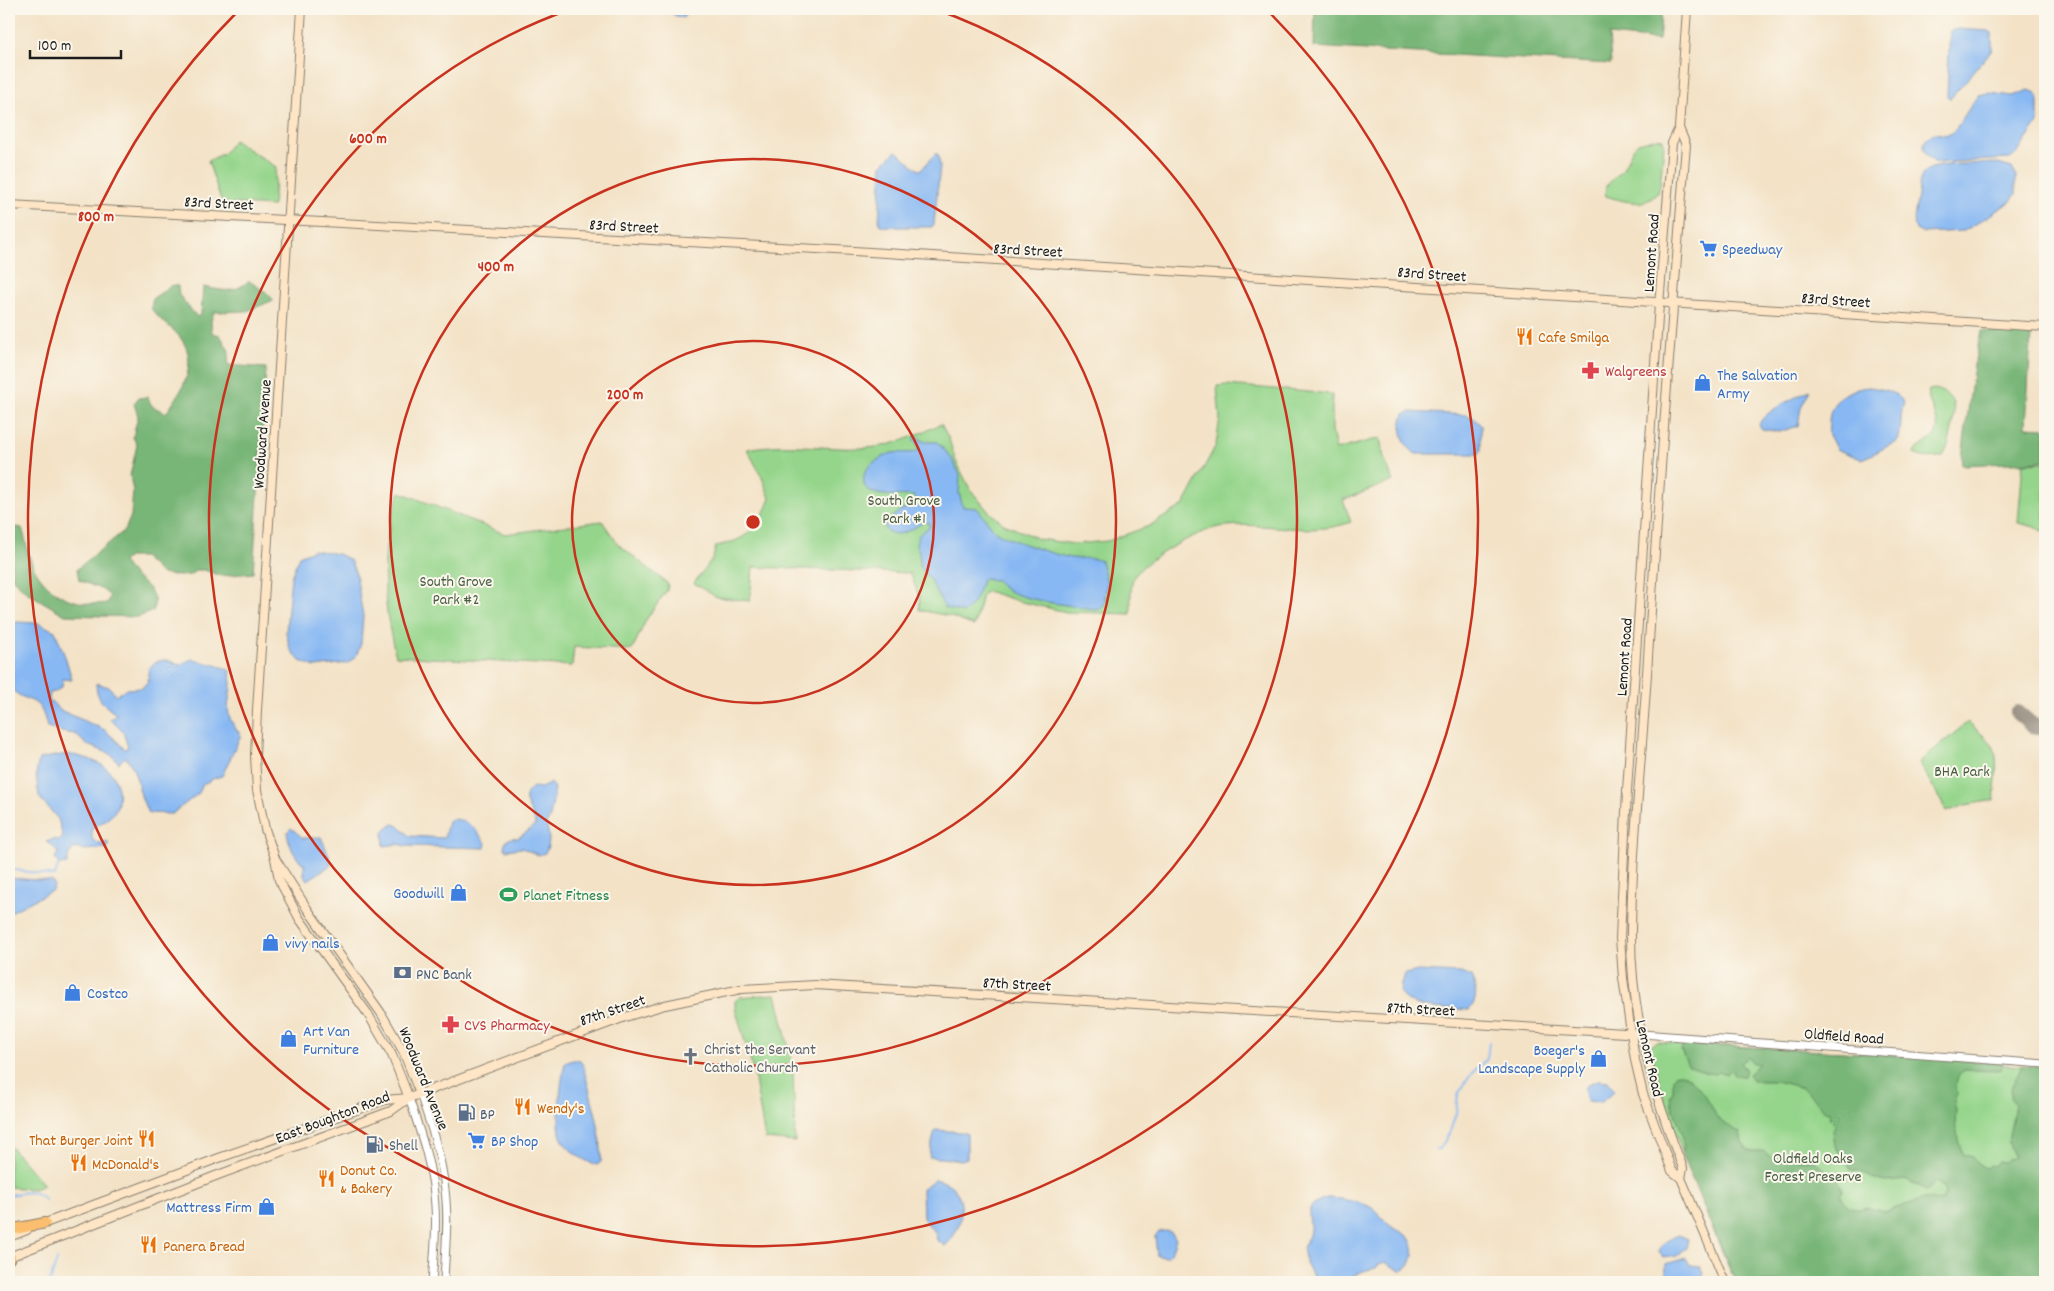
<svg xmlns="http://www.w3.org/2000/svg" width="2054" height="1291" font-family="Dekko,sans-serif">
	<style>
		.green { fill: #95d58b; stroke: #587854 }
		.forest { fill: #78b677; stroke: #4a694a }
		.water { fill: #87b8f3; stroke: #526a88 }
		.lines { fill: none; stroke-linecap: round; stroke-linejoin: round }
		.stream { stroke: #87b8f3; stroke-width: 2 }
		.taxiway { stroke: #887f71; stroke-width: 16 }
		.tertiary-casing { stroke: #887f71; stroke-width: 9 }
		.secondary-casing { stroke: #887f71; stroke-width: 10 }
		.motorway-casing { stroke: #887f71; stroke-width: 12 }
		.tertiary { stroke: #fff; stroke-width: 7 }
		.secondary { stroke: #fde5c5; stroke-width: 8 }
		.motorway { stroke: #fbbe6e; stroke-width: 10 }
		.ring { fill: none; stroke: #c8321e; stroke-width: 2.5 }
		.labels { text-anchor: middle; stroke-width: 4; stroke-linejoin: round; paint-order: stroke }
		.street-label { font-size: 16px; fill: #1c1c1c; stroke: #fbf7ec }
		.shop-label { font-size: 16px; fill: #366cbe; stroke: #fbf7ec; text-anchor: start }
		.food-label { font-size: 16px; fill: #c56008; stroke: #fbf7ec; text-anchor: start }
		.health-label { font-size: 16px; fill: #be3a42; stroke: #fbf7ec; text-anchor: start }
		.park-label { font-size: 16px; fill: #465d43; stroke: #fbf7ec }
		.leisure-label { font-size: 16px; fill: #27864d; stroke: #fbf7ec; text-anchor: start }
		.service-label { font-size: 16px; fill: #4e5e75; stroke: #fbf7ec; text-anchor: start }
		.worship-label { font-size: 16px; fill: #5b616d; stroke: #fbf7ec; text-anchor: start }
		.centre { fill: #c8321e; stroke: #fbf7ec; stroke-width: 2.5 }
		.ring-label { font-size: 15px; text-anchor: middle; font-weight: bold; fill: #c8321e; stroke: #fbf7ec; stroke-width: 4; stroke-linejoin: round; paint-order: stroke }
	</style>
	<rect width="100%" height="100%" fill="#fbf7ec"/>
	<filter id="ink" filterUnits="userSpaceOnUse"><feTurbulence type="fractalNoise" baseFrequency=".02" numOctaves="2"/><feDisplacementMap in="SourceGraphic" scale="10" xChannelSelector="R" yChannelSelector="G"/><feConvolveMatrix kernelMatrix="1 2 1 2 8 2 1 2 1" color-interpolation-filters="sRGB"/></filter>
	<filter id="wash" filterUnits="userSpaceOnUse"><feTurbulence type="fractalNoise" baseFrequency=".0096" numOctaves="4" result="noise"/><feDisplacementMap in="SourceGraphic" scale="20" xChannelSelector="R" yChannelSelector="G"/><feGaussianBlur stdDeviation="1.12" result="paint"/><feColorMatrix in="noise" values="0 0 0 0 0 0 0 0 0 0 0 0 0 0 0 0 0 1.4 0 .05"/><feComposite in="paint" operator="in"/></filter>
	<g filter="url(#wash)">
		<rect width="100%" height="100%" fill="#f3e2c6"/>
		<g class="green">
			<path d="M1657,138L1663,139L1664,144L1660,186C1653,210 1625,202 1606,196L1605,192L1606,186L1623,169L1633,148L1638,143Z"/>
			<polygon points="234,140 276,167 273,206 222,203 208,161 224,153"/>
			<path d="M1227,385L1332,394V430L1336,450L1380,438L1384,458L1393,481L1343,500L1351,522C1309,538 1262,520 1219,527C1206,529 1179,543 1167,550C1156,557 1134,569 1132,583C1130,593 1131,604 1131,614L1066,612L1018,601L987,591L982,595L974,626L949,616L919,610L920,599L910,573L753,567L750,601L716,597L694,583L713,558L716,546C748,540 759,528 770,498L761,475L747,449C785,441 826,450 865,448C893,447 916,435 941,424L949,439L955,459L970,489L988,511L1004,524L1039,539L1074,544L1108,541L1149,526L1184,505L1216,445L1220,418L1217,386Z"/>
			<path d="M1935,389C1942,391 1951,396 1953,404C1956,416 1950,446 1943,456C1934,458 1923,459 1914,454L1915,451C1920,446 1929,442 1934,436C1945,421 1925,405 1929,390Z"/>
			<polygon points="2045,462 2045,533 2035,527 2018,523 2023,463"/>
			<path d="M400,492L505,534L602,521L618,544L668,584L667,590L646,620L632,650L574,647L572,666L396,656C381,602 379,544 400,492Z"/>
			<path d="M1968,722C1975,730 1986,736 1992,744C2000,755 1995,786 1994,800L1965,805L1947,812L1919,762Z"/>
			<polygon points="776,994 793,1066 795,1142 765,1139 754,1074 735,1007 735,1001 740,997"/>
			<path d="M1658,1042L1877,1054L2045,1068V1282H1735C1703,1206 1670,1131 1651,1050L1650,1046Z"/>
			<polygon points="9,1145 44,1185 34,1189 9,1187"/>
		</g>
		<g class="forest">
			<polygon points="1315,9 1662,9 1659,40 1609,35 1611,64 1314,47"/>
			<path d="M249,281L266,292L274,300L247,311L214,312L211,321L212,333L220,335L229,351L228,365L266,368L253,573L221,576L204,570H196L190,575L179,576L162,574L143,557H128L123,561C130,576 140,578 149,589C152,592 153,597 155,601L153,611L138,617L65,615L28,593L12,578L10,533L15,527L22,528C26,540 28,555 33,566C48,595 75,607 107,603L110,596L103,590L79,580L77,569L125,530L131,516L133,491L130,476L137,445L133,437L138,416L134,404L138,398L147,397L152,406L166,413C183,391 201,360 178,335C169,325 158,319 151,308L153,298L167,289L171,285L178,286L179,295L197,317L201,314L203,287C223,290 231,295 249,281Z"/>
			<polygon points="1981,331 2031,334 2026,427 2045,428 2045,460 2032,462 1961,465 1974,365"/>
			<path d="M1684,1044L1877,1054L2003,1063L2001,1069L1997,1071L1963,1070L1958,1076L1956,1084L1957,1094L1954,1101L1956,1110L1955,1125L1963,1154L1972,1157L1978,1165L1986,1168L1990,1165L1994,1166L1998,1161L2004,1162L2007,1159L2013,1158L2014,1155L2008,1142L2015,1104C2004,1091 2018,1078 2022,1065L2045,1068V1282H1736L1682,1155C1689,1136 1672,1114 1670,1096L1673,1090V1079L1676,1074C1681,1074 1684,1074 1688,1077C1697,1084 1713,1106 1716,1116C1722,1121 1733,1130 1740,1132L1742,1142L1748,1151H1763L1773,1158L1781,1160L1785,1156L1793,1155L1797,1160H1812L1837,1178L1843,1189L1842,1197L1846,1204L1850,1207L1859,1209L1867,1207L1884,1212L1924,1199L1930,1198L1941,1201L1946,1193L1944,1188L1936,1182L1926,1190L1907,1180L1885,1182L1869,1177L1856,1170L1854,1171L1850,1169L1846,1157L1839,1152L1835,1146L1833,1131L1835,1126L1829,1116L1830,1112L1825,1111L1803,1088L1776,1081H1753L1748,1074L1759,1064L1753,1063L1748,1057L1740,1063L1746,1070L1744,1076H1735L1732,1069L1727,1074L1719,1072L1716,1074L1707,1073L1688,1066L1681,1050Z"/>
		</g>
		<g class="water">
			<polygon points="666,9 688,9 683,18 674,15"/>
			<polygon points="1957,29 1989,31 1992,33 1992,50 1951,98 1949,98 1947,96 1950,31"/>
			<path d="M2029,90L2036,93L2038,97V123L2017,153L2010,159L1936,163C1923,155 1918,142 1934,133L1948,135L1955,130L1978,95L1989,93L2013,96Z"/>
			<path d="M896,151L919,170L922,169L935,154H938L940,166L934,224L932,227H898C891,225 885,228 879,224L882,165Z"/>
			<path d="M1994,163L2012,168L2016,176V194L2010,202L1979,222L1964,231L1922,233L1916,230C1912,220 1916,207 1918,196C1919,189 1919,179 1923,174C1931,161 1979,165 1994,163Z"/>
			<path d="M1869,387C1882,389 1897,391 1904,403C1899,415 1903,427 1898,441C1885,447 1875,454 1861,459L1836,449C1834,444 1831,439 1829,435C1828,431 1829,426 1829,423C1829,399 1848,389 1869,387Z"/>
			<path d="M1810,390L1801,407L1798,426L1779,432L1762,429L1759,425C1763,411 1797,397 1810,390Z"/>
			<path d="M1410,412L1468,415L1474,418L1481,425V450L1479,454H1416C1403,446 1398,428 1404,414Z"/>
			<path d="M917,437L925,442H937L951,457L960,475L959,493L963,507L977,508C983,515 988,523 994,530C1001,538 1059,556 1071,558C1081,559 1092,557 1101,561L1107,582L1104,605L1100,608L1093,609C1073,605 1003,600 997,580L982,579C980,590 973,607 963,613L945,608L929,578L920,567L919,551L916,545L918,536L929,527V523L923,522C912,530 895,540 885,529L886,522L900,511L916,503V499L914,496C899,494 859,501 864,476C866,465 879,459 889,454C899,450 910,456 919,450L918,445L913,439Z"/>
			<polygon points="313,550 338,554 350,560 356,574 363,616 361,644 356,656 348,663 315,667 300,661 290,649 286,632 288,608 291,577 299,556"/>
			<path d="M16,622L38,623L55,631L66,659L72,680L63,679L62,687L55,692L50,693L49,699L60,710L105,730L125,749L128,747L123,732L110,719L117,715C104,705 96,699 96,683L109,687L116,695L127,689L142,688L148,681L149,668C159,658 166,658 179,665L192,659C205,664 218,663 230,671C235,701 217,708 241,735L222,776L215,778L203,784L199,793L172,814L149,813C137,797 139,768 125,757L119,763L109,753L87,745L75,734L62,732L47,727C39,691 28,707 9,687C9,667 3,638 16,622Z"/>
			<path d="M67,754C89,758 114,764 118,789C119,797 119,805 114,812C110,819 99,824 92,828V839L98,844L108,842V848L83,850L75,848L69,854L67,864L59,865L55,858L58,853L53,846L46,842L54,839L59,841L63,837L58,819L39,797L36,774L39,759Z"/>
			<path d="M551,783L555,788L550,817L546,824C549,834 551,843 545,853L538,855L522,848L506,850L504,847C506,839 510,837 518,838L535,826C536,810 515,801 533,787L541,788Z"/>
			<path d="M452,819C468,819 477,831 486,843L485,848L406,846L398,844L384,846L383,833L387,827L394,824L401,827L409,836L444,838L448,822Z"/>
			<path d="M291,828L303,838L321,837L330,858L331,865L308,880L304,876V864C294,858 289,844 287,832Z"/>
			<polygon points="9,878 52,881 54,885 53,890 9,913"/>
			<path d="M1418,971L1461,973L1471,977C1477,989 1478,1000 1469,1010C1448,1008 1414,1012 1400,994L1401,983L1405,974Z"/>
			<path d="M573,1060H579L583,1065C590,1096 603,1130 601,1162L597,1165C583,1161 563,1148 560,1133C557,1115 561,1080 565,1063Z"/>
			<polygon points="1598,1080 1608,1081 1614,1091 1602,1102 1587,1101 1584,1089 1588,1084"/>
			<polygon points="935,1130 961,1132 967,1134 967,1158 962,1160 929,1157"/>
			<path d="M935,1179C942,1181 950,1183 955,1190C968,1206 959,1234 945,1246L937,1240L936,1234L923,1218L922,1189Z"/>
			<path d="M1327,1198C1337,1198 1364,1202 1372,1208C1378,1212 1383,1219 1388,1224C1394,1230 1403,1231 1408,1237C1417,1246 1415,1267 1400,1271L1385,1262L1379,1264L1376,1268C1363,1271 1358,1271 1349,1282H1316C1312,1273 1305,1263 1303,1253C1302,1246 1307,1242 1309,1235C1314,1217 1298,1207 1327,1198Z"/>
			<polygon points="1166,1231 1172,1233 1176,1239 1171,1253 1167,1257 1157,1256 1155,1236 1159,1232"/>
			<path d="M1679,1235L1688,1239L1686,1248L1677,1256L1664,1258L1659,1252C1660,1243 1671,1238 1679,1235Z"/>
			<path d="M1686,1258L1690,1265L1700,1266L1704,1273L1703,1276L1699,1277L1705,1282H1670C1665,1276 1666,1271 1666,1264Z"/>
		</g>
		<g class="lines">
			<g class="stream">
				<polyline points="9,869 55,876 59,863"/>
				<polyline points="1436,1149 1440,1149 1450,1132 1456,1113 1458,1094 1472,1073 1487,1059 1489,1042"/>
				<path d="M9,1195C24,1193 35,1188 45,1200"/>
				<polyline points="50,1282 57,1260"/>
			</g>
			<polyline class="taxiway" points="2018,713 2032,725 2045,727"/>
		</g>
	</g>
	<g filter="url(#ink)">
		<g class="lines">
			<defs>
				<g id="tertiary">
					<polyline points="1642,1034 2045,1064"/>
					<path d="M420,1094C431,1126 442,1157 445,1190C449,1221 445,1252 444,1282"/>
					<path d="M409,1098C421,1134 433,1168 435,1206C437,1231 434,1257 432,1282"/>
				</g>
				<g id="secondary">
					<polyline points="302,9 257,710 255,756 257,790 265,829 275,858 279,880 299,918 368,1014 392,1055 409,1098"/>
					<polyline points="1687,9 1679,128 1672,143 1658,318 1627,791 1620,938 1623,978 1635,1060 1643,1094 1672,1171 1681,1178 1725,1282"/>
					<path d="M1679,128L1686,145C1672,316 1659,486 1648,657C1643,748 1632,840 1631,931C1630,1012 1653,1094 1683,1168L1681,1178"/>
					<polyline points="9,205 854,251 2045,327"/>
					<polyline points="276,860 308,910 381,1013 403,1051 420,1094"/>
					<polyline points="40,1225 219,1158 385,1100 409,1098"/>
					<polyline points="9,1237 27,1230"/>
					<polyline points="9,1257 218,1175 391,1111 409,1098 625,1017 665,1005 741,989 815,985 1642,1034"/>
				</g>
				<g id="motorway">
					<polyline points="9,1230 45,1223"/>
					<polyline points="9,1259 10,1257"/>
				</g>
			</defs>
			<use href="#tertiary" class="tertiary-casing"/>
			<use href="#secondary" class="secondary-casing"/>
			<use href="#motorway" class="motorway-casing"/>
			<use href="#tertiary" class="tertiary"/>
			<use href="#secondary" class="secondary"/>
			<use href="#motorway" class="motorway"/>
		</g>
	</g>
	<g class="ring">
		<circle cx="753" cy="522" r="181"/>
		<circle cx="753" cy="522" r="363"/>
		<path d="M935 9A544 544 0 1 1 571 9"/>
		<path d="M1266 9A725 725 0 1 1 240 9"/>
	</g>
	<defs>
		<symbol id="supermarket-bare" viewBox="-9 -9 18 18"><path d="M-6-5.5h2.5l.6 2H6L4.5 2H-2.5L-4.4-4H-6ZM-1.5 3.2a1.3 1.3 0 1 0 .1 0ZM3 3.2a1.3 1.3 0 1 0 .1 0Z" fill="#3f7fe0" stroke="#fbf7ec" stroke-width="2.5" paint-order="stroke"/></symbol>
		<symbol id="restaurant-bare" viewBox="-9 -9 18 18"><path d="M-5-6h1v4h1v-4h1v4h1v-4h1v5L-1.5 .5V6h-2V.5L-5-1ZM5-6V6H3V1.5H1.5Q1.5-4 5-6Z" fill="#e8710a" stroke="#fbf7ec" stroke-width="2.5" paint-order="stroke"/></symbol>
		<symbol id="pharmacy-bare" viewBox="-9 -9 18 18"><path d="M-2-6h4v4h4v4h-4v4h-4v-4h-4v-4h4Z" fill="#e0444e" stroke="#fbf7ec" stroke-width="2.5" paint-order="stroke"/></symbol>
		<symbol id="shop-bare" viewBox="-9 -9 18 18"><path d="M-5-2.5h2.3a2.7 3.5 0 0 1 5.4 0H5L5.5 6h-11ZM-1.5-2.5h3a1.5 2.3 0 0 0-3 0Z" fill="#3f7fe0" stroke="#fbf7ec" stroke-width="2.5" paint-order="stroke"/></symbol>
		<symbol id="stadium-bare" viewBox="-9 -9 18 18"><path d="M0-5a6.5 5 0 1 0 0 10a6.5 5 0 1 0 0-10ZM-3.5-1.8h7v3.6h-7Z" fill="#2e9e5b" stroke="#fbf7ec" stroke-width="2.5" paint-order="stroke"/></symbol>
		<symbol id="bank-bare" viewBox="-9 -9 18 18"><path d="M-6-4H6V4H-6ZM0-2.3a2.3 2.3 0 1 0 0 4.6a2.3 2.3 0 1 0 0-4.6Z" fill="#5c6f8a" stroke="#fbf7ec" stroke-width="2.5" paint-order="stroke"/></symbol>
		<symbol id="church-bare" viewBox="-9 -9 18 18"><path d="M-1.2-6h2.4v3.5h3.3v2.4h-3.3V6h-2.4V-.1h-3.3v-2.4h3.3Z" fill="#6b7280" stroke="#fbf7ec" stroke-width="2.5" paint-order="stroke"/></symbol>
		<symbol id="fuel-bare" viewBox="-9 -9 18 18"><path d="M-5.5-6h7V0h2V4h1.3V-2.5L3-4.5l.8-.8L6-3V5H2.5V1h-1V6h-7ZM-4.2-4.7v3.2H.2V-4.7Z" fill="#5c6f8a" stroke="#fbf7ec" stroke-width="2.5" paint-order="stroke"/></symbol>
	</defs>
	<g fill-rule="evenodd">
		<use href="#supermarket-bare" x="1696" y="236" width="25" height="25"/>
		<use href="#restaurant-bare" x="1512" y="324" width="25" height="25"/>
		<use href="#pharmacy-bare" x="1578" y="358" width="25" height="25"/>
		<use href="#shop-bare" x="1690" y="370" width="25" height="25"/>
		<use href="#shop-bare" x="446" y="880" width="25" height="25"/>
		<use href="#stadium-bare" x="496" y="882" width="25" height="25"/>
		<use href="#shop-bare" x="258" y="930" width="25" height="25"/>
		<use href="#bank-bare" x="390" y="960" width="25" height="25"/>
		<use href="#shop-bare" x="60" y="980" width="25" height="25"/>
		<use href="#pharmacy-bare" x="438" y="1012" width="25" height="25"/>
		<use href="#shop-bare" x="276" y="1026" width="25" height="25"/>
		<use href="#church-bare" x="678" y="1044" width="25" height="25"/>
		<use href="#shop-bare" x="1586" y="1046" width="25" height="25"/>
		<use href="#restaurant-bare" x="510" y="1094" width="25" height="25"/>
		<use href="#fuel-bare" x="454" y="1100" width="25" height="25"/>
		<use href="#restaurant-bare" x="134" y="1126" width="25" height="25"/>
		<use href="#supermarket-bare" x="464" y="1128" width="25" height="25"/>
		<use href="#fuel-bare" x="362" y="1132" width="25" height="25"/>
		<use href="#restaurant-bare" x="66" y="1150" width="25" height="25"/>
		<use href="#restaurant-bare" x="314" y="1166" width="25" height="25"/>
		<use href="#shop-bare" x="254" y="1194" width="25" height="25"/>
		<use href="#restaurant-bare" x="136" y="1232" width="25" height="25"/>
	</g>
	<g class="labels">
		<g class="street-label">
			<text transform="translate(219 202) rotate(3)" y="6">83rd Street</text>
			<text transform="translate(624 225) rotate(3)" y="6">83rd Street</text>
			<text transform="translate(1028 249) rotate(3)" y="6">83rd Street</text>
			<text transform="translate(1650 253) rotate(-86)" y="6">Lemont Road</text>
			<text transform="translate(1432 273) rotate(4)" y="6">83rd Street</text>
			<text transform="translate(1836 299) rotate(4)" y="6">83rd Street</text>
			<text transform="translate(261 434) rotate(-86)" y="6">Woodward Avenue</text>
			<text transform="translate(1623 657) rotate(-86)" y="6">Lemont Road</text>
			<text transform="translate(1017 983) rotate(3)" y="6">87th Street</text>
			<text transform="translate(1421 1008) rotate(3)" y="6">87th Street</text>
			<text transform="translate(612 1009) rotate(-19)" y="6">87th Street</text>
			<text transform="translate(1844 1035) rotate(4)" y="6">Oldfield Road</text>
			<text transform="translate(1651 1058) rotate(77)" y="6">Lemont Road</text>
			<text transform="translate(425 1078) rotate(68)" y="6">Woodward Avenue</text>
			<text transform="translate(332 1116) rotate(-21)" y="6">East Boughton Road</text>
		</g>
		<g class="shop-label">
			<text x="1722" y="254">Speedway</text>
			<text x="1717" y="380">The Salvation<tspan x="1717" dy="18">Army</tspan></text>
			<text x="444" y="898" text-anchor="end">Goodwill</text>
			<text x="285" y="948">vivy nails</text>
			<text x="87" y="998">Costco</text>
			<text x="303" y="1036">Art Van<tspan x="303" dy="18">Furniture</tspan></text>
			<text x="1585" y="1055" text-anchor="end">Boeger's<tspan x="1585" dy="18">Landscape Supply</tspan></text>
			<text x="491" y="1146">BP Shop</text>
			<text x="252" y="1212" text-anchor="end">Mattress Firm</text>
		</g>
		<g class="food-label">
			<text x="1538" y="342">Cafe Smilga</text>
			<text x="537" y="1113">Wendy's</text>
			<text x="133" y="1145" text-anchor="end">That Burger Joint</text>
			<text x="92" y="1169">McDonald's</text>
			<text x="340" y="1175">Donut Co.<tspan x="340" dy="18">&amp; Bakery</tspan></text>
			<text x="163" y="1251">Panera Bread</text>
		</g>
		<g class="health-label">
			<text x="1605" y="376">Walgreens</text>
			<text x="464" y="1030">CVS Pharmacy</text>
		</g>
		<g class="park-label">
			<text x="904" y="505">South Grove<tspan x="904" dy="18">Park #1</tspan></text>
			<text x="456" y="586">South Grove<tspan x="456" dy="18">Park #2</tspan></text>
			<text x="1962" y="776">BHA Park</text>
			<text x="1813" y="1163">Oldfield Oaks<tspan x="1813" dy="18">Forest Preserve</tspan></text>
		</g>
		<g class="leisure-label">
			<text x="523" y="900">Planet Fitness</text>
		</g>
		<g class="service-label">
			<text x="416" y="979">PNC Bank</text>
			<text x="480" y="1119">BP</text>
			<text x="389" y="1150">Shell</text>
		</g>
		<g class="worship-label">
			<text x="704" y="1054">Christ the Servant<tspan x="704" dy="18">Catholic Church</tspan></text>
		</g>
	</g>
	<circle cx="753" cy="522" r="8" class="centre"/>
	<g class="ring-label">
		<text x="368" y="143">600 m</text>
		<text x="96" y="221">800 m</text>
		<text x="496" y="271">400 m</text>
		<text x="625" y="399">200 m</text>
	</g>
	<rect width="2054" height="1291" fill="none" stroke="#fbf7ec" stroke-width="30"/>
	<path d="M30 50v8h91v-8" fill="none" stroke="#1c1c1c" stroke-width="2.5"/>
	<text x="38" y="50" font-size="15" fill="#1c1c1c" stroke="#fbf7ec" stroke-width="4" paint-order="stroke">100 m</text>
</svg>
